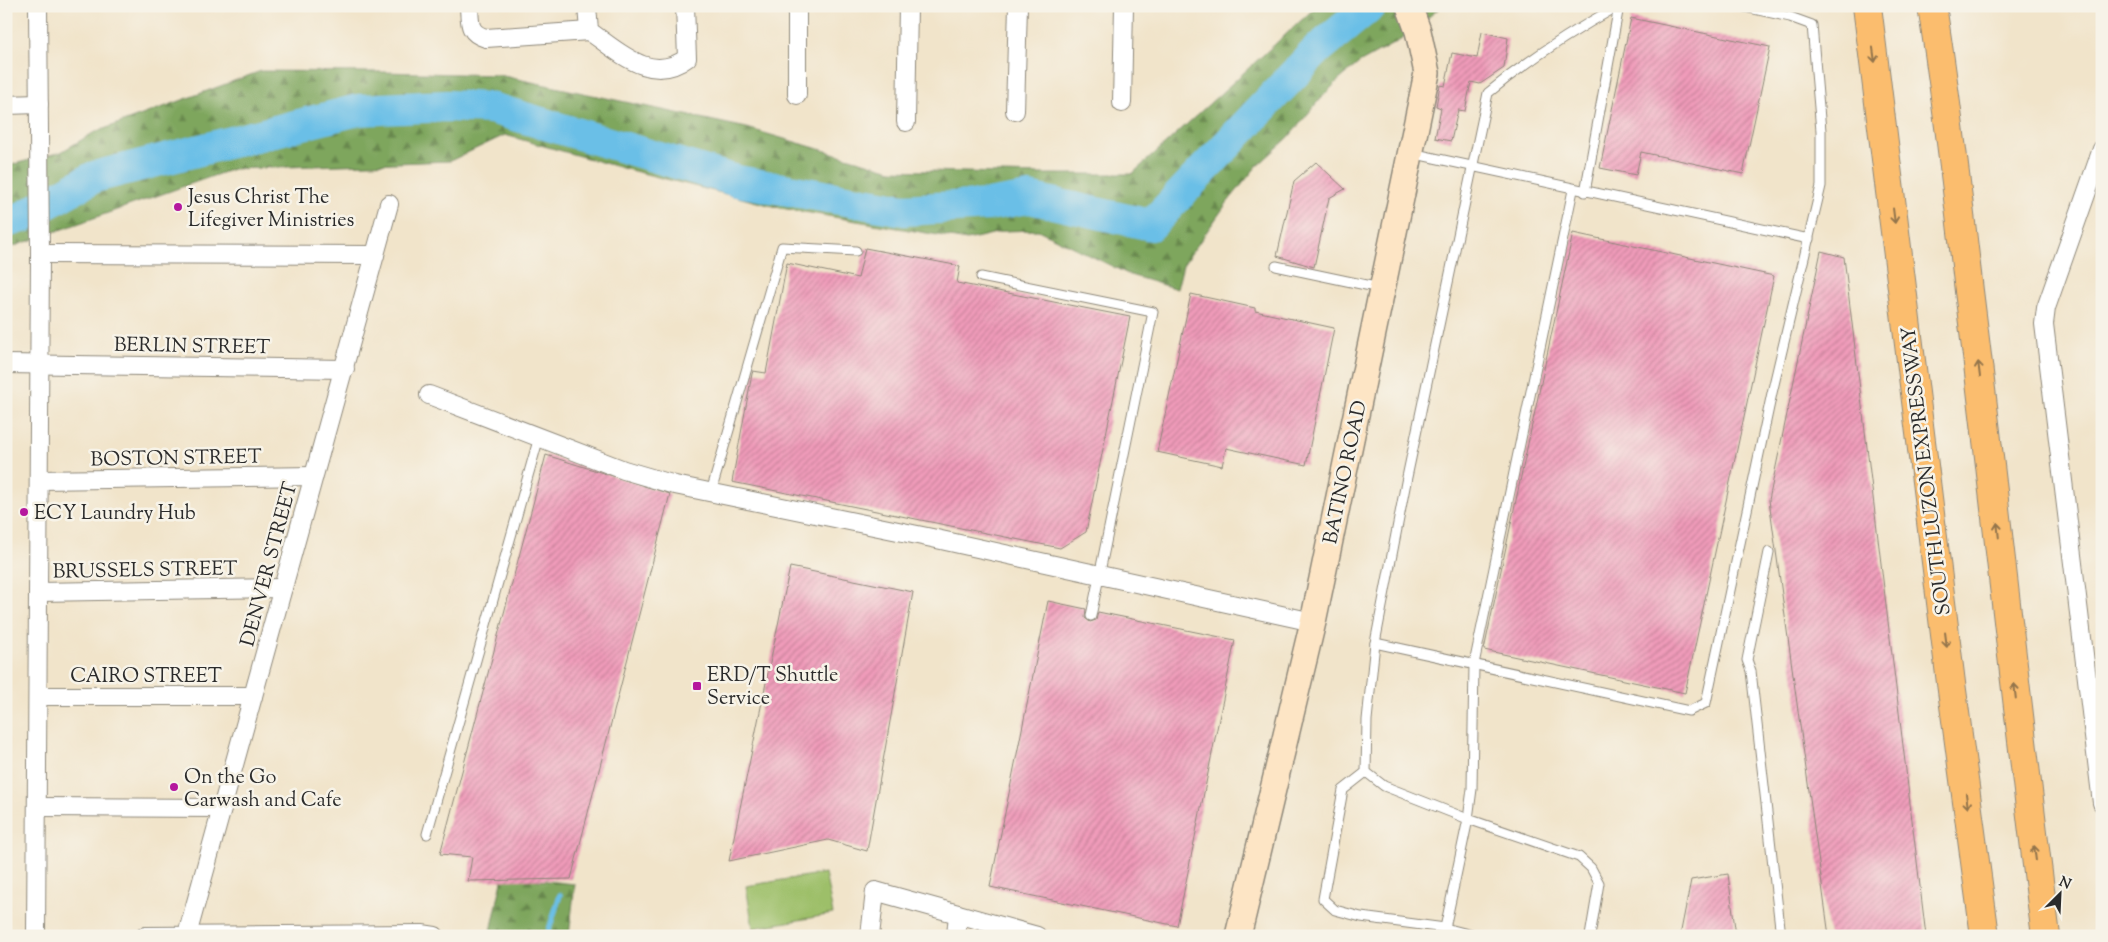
<svg xmlns="http://www.w3.org/2000/svg" width="2108" height="942" font-family="'Sorts Mill Goudy',serif">
	<style>
		.forest { fill: url(#forest-firs); stroke: #546844 }
		.park { fill: #9dbf69; stroke: #64754a }
		.lines { fill: none; stroke-linecap: round; stroke-linejoin: round }
		.stream { stroke: #6abfe7; stroke-width: 5.5 }
		.river { stroke: #6abfe7; stroke-width: 32 }
		.building { fill: url(#building-hatch) }
		.lane-casing { stroke: #8e887a; stroke-width: 11 }
		.street-casing { stroke: #8e887a; stroke-width: 20 }
		.secondary-casing { stroke: #8e887a; stroke-width: 28 }
		.highway-casing { stroke: #8e887a; stroke-width: 30 }
		.lane { stroke: #fff; stroke-width: 9 }
		.street { stroke: #fff; stroke-width: 18 }
		.secondary { stroke: #fde5c5; stroke-width: 25 }
		.highway { stroke: #fbbd6e; stroke-width: 28 }
		.oneway { stroke: #93744c }
		.poi-dot { fill: #b5179e; stroke: #f7f3e8; stroke-width: 2 }
		.labels { text-anchor: middle; stroke-width: 5; stroke-linejoin: round; paint-order: stroke }
		.poi-label { font-size: 20px; fill: #2b2b2b; stroke: #f7f3e8; text-anchor: start }
		.street-label { font-size: 20px; fill: #2b2b2b; stroke: #f7f3e8 }
	</style>
	<defs>
		<pattern id="forest-firs" width="22" height="20" patternUnits="userSpaceOnUse" patternTransform="scale(1.25)"><rect width="22" height="20" fill="#7ea65d"/><path d="M5 1l3.5 6h-7zM16 11l3.5 6h-7z" fill="#67874d"/></pattern>
		<pattern id="building-hatch" width="6" height="6" patternUnits="userSpaceOnUse" patternTransform="scale(1.25)"><rect width="6" height="6" fill="#f09bba"/><path d="M-1 1l2-2M0 6l6-6M5 7l2-2" fill="none" stroke="#c37f97"/></pattern>
	</defs>
	<rect width="100%" height="100%" fill="#f7f3e8"/>
	<filter id="ink" filterUnits="userSpaceOnUse"><feTurbulence type="fractalNoise" baseFrequency=".02" numOctaves="2"/><feDisplacementMap in="SourceGraphic" scale="10" xChannelSelector="R" yChannelSelector="G"/><feConvolveMatrix kernelMatrix="1 2 1 2 8 2 1 2 1" color-interpolation-filters="sRGB"/></filter>
	<filter id="wash" filterUnits="userSpaceOnUse"><feTurbulence type="fractalNoise" baseFrequency=".0096" numOctaves="4" result="noise"/><feDisplacementMap in="SourceGraphic" scale="20" xChannelSelector="R" yChannelSelector="G"/><feGaussianBlur stdDeviation="1.12" result="paint"/><feColorMatrix in="noise" values="0 0 0 0 0 0 0 0 0 0 0 0 0 0 0 0 0 1.4 0 .05"/><feComposite in="paint" operator="in"/></filter>
	<g filter="url(#wash)">
		<rect width="100%" height="100%" fill="#f1e4ca"/>
		<g class="forest">
			<polygon points="1317,6 1442,6 1402,39 1359,63 1338,81 1320,99 1288,138 1256,167 1227,203 1183,265 1177,289 1130,275 1038,230 1005,231 967,240 781,208 622,168 505,135 450,161 233,169 6,249 6,166 61,152 93,133 261,71 383,72 499,75 747,128 891,170 1041,174 1132,174"/>
			<polygon points="503,876 575,884 569,936 490,936"/>
		</g>
		<polygon class="park" points="825,873 833,914 753,928 746,886"/>
		<g class="lines">
			<polyline class="stream" points="547,936 560,895"/>
			<polyline class="river" points="6,222 23,217 94,177 358,110 447,106 491,108 737,181 904,210 988,205 1029,198 1151,225 1317,50 1370,6"/>
		</g>
		<g id="blocks">
			<g class="building">
				<polygon points="1631,18 1770,47 1743,174 1641,152 1636,175 1600,168"/>
				<polygon points="1482,32 1508,38 1504,68 1480,84 1471,82 1465,111 1458,110 1451,141 1435,138 1441,108 1436,106 1440,85 1445,86 1452,53 1477,58"/>
				<polygon points="1316,162 1345,189 1329,198 1314,267 1277,256 1294,181"/>
				<polygon points="1573,233 1774,276 1685,693 1484,650"/>
				<polygon points="865,248 960,266 957,283 1130,317 1086,532 1060,548 732,482 752,374 753,371 766,373 787,263 858,278"/>
				<polygon points="1821,251 1844,257 1926,936 1829,936 1769,500"/>
				<polygon points="1191,294 1255,308 1255,311 1334,328 1306,465 1226,448 1222,466 1157,452"/>
				<polygon points="546,455 670,494 571,879 468,881 472,857 440,854"/>
				<polygon points="790,567 913,592 867,851 828,840 729,861"/>
				<polygon points="1048,601 1086,609 1085,618 1090,622 1096,620 1098,612 1235,640 1177,926 990,887"/>
				<polygon points="1728,874 1736,936 1680,936 1691,880"/>
			</g>
		</g>
	</g>
	<g filter="url(#ink)">
		<use href="#blocks" fill-opacity="0" stroke="#8e887a" stroke-width="1"/>
		<g class="lines">
			<defs>
				<g id="lane">
					<polyline points="1411,153 1809,239"/>
					<polyline points="1585,192 1619,6"/>
					<polyline points="1276,266 1380,288"/>
					<polyline points="981,277 1153,312 1091,616"/>
					<polyline points="711,492 782,247 856,251"/>
					<polyline points="1769,552 1747,660 1751,671 1781,936"/>
					<polyline points="1375,643 1689,711 1706,703 1772,393 1821,186 1821,131 1812,25 1790,17 1740,6"/>
					<polyline points="1366,772 1384,786 1468,819 1579,857 1591,868 1599,883 1590,936"/>
					<polyline points="427,834 539,437"/>
					<polyline points="1445,928 1468,819 1472,789 1474,664 1573,190"/>
					<path d="M1476,936L1445,928L1361,917L1335,910L1323,899L1343,790L1366,772L1367,720L1375,643L1406,482L1488,93C1528,60 1573,31 1618,6"/>
				</g>
				<g id="street">
					<path d="M469,6C470,23 468,33 486,38L589,31"/>
					<polyline points="587,6 589,31"/>
					<path d="M589,31C618,51 651,85 687,58L685,6"/>
					<polyline points="797,95 797,6"/>
					<polyline points="1122,103 1124,6"/>
					<polyline points="6,105 39,104"/>
					<polyline points="1015,111 1018,6"/>
					<polyline points="906,122 908,6"/>
					<polyline points="2102,149 2046,308 2044,324 2102,803"/>
					<polyline points="40,254 375,255"/>
					<polyline points="6,364 345,369"/>
					<polyline points="429,395 624,470 675,485 932,538 1313,622"/>
					<polyline points="39,480 314,476"/>
					<polyline points="38,592 283,588"/>
					<polyline points="38,696 253,696"/>
					<polyline points="37,807 222,808"/>
					<polyline points="187,935 389,204"/>
					<polyline points="36,936 40,254 38,6"/>
					<polyline points="145,936 422,934 435,936"/>
					<polyline points="870,936 875,891 1037,936"/>
					<polyline points="956,936 958,914"/>
				</g>
				<polyline id="secondary" points="1238,936 1313,622 1427,73 1418,31 1409,6"/>
				<g id="highway">
					<polyline points="1867,6 1951,683 1985,936"/>
					<path d="M1932,6C1947,101 1958,196 1969,291C1996,506 2018,721 2046,936"/>
				</g>
			</defs>
			<use href="#lane" class="lane-casing"/>
			<use href="#street" class="street-casing"/>
			<use href="#secondary" class="secondary-casing"/>
			<use href="#highway" class="highway-casing"/>
			<use href="#lane" class="lane"/>
			<use href="#street" class="street"/>
			<use href="#secondary" class="secondary"/>
			<use href="#highway" class="highway"/>
		</g>
		<defs><path id="oneway-shaft" d="M-6 0H5M1.5-3L5.5 0L1.5 3" fill="none" stroke-width="1.6" stroke-linecap="round" stroke-linejoin="round" transform="scale(1.25)"/></defs>
		<g class="oneway">
			<use href="#oneway-shaft" transform="translate(1874 55) rotate(82)"/>
			<use href="#oneway-shaft" transform="translate(1894 216) rotate(83)"/>
			<use href="#oneway-shaft" transform="translate(1979 369) rotate(-97)"/>
			<use href="#oneway-shaft" transform="translate(1998 530) rotate(-96)"/>
			<use href="#oneway-shaft" transform="translate(1946 640) rotate(83)"/>
			<use href="#oneway-shaft" transform="translate(2015 691) rotate(-96)"/>
			<use href="#oneway-shaft" transform="translate(1967 801) rotate(82)"/>
			<use href="#oneway-shaft" transform="translate(2035 853) rotate(-97)"/>
		</g>
	</g>
	<g class="poi-dot">
		<circle cx="178" cy="207" r="5"/>
		<circle cx="24" cy="512" r="5"/>
		<rect x="692" y="681" width="10" height="10" rx="2.5"/>
		<circle cx="174" cy="787" r="5"/>
	</g>
	<g class="labels">
		<g class="poi-label">
			<text x="188" y="203">Jesus Christ The<tspan x="188" dy="23">Lifegiver Ministries</tspan></text>
			<text x="34" y="519">ECY Laundry Hub</text>
			<text x="707" y="681">ERD/T Shuttle<tspan x="707" dy="23">Service</tspan></text>
			<text x="184" y="783">On the Go<tspan x="184" dy="23">Carwash and Cafe</tspan></text>
		</g>
		<g class="street-label">
			<text transform="translate(192 345) rotate(1)" y="7">BERLIN STREET</text>
			<text transform="translate(176 457) rotate(-1)" y="7">BOSTON STREET</text>
			<text transform="translate(1925 471) rotate(-97)" y="7">SOUTH LUZON EXPRESSWAY</text>
			<text transform="translate(1344 472) rotate(-78)" y="7">BATINO ROAD</text>
			<text transform="translate(268 564) rotate(-75)" y="7">DENVER STREET</text>
			<text transform="translate(145 569) rotate(-1)" y="7">BRUSSELS STREET</text>
			<text x="146" y="682">CAIRO STREET</text>
		</g>
	</g>
	<rect width="2108" height="942" fill="none" stroke="#f7f3e8" stroke-width="25"/>
	<g transform="translate(2060 894) rotate(24)" stroke="#f7f3e8" stroke-width="4" paint-order="stroke">
	<path d="M0-4L9 19L0 12L-9 19Z" fill="#2b2b2b"/>
	<text y="-8" font-size="14" font-weight="bold" text-anchor="middle" fill="#2b2b2b">N</text>
	</g>
</svg>
